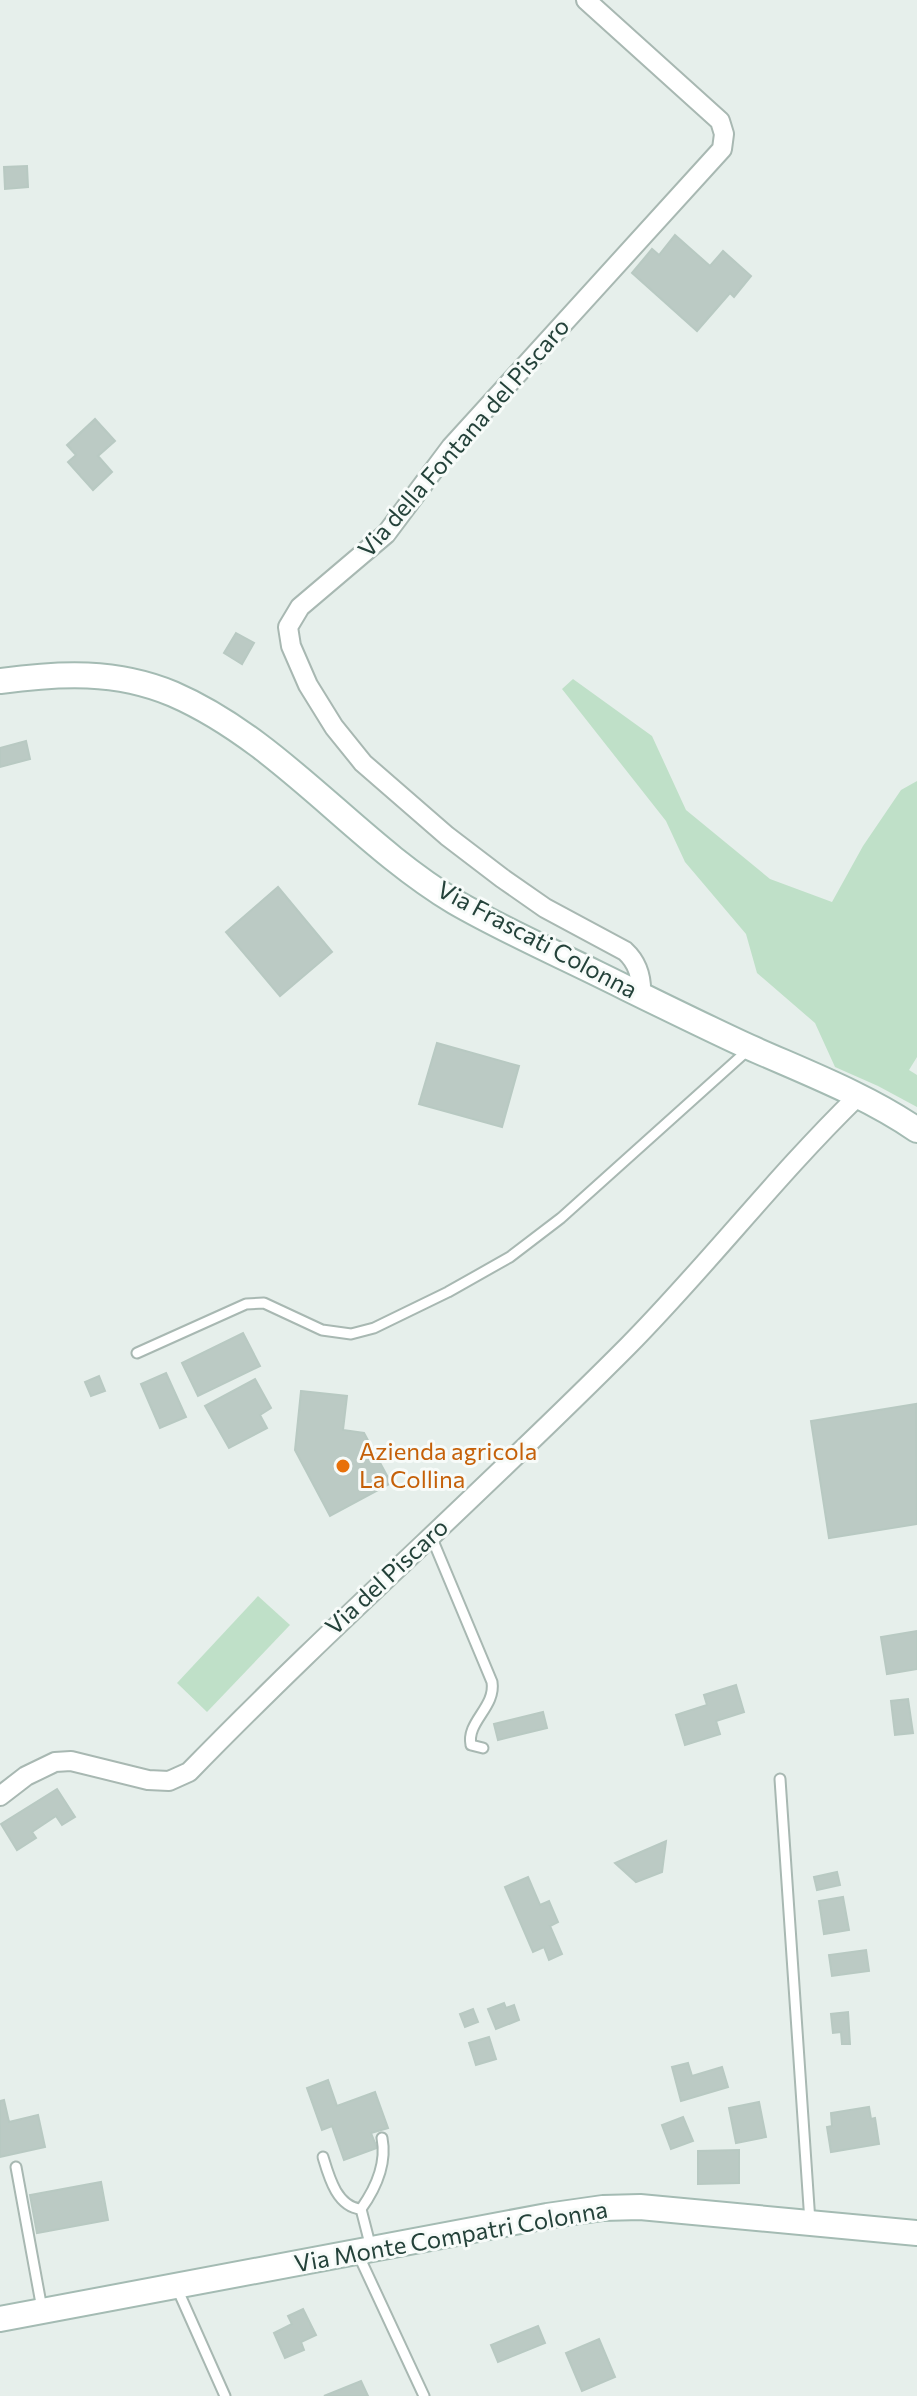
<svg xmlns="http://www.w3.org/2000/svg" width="917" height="2396" font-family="Commissioner,sans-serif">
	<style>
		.green { fill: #bfe0c8 }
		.building { fill: #bbcac4; stroke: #b8c9c2; stroke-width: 2 }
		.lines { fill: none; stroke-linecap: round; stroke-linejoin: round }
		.lane-casing { stroke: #a8b8b2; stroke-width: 13 }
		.street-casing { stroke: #a8b8b2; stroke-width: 22 }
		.secondary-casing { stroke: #a4bbb3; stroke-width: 28 }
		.lane { stroke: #fff; stroke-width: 9 }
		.street { stroke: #fff; stroke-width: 18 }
		.secondary { stroke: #fff; stroke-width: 24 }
		.food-dot { fill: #e8710a; stroke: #f7fbf9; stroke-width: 3 }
		.labels { text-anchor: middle; stroke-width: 6; stroke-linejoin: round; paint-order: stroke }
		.street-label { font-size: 24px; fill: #24423a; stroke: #f7fbf9 }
		.food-label { font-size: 24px; fill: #c56008; stroke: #f7fbf9; text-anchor: start }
	</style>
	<rect width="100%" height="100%" fill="#e6efeb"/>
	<g class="green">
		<polygon points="573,679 652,736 686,810 770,879 832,902 863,846 901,790 917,781 917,1057 909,1070 917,1075 917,1107 878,1086 835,1067 815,1023 757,973 746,934 685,862 666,821 562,689"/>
		<polygon points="258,1596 290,1625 207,1712 177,1683"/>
	</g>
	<g class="building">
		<polygon points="27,166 28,187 5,189 4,167"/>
		<polygon points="675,235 710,266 723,251 751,276 734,297 730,293 697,331 632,273 652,249 659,255"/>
		<polygon points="95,419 115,441 98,456 112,472 93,490 68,462 76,455 67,445"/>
		<polygon points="236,633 254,643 242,664 224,653"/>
		<polygon points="26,741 30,759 0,767 0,748"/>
		<polygon points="278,887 332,952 280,996 226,932"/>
		<polygon points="437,1043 519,1066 502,1127 419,1104"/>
		<polygon points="243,1333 260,1366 198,1396 182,1363"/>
		<polygon points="166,1373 186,1417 160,1428 141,1384"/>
		<polygon points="99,1376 105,1391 91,1396 85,1382"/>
		<polygon points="255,1379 271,1408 260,1415 267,1428 229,1448 205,1406"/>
		<polygon points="301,1391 347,1396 343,1430 364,1433 391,1483 330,1516 295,1450"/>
		<polygon points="916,1404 917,1524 829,1538 811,1421"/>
		<polygon points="917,1631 917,1669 887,1674 881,1637"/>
		<polygon points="736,1685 744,1712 716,1721 720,1734 685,1745 676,1715 707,1705 704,1695"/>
		<polygon points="908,1699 913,1733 895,1735 891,1701"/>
		<polygon points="543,1712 547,1728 498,1740 494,1724"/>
		<polygon points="57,1789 75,1817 62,1825 56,1816 32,1832 36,1838 17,1850 1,1824"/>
		<polygon points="666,1841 662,1872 636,1882 615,1863"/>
		<polygon points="837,1872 840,1885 817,1890 814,1877"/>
		<polygon points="528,1877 540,1905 549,1901 558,1922 550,1926 562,1954 549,1960 544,1947 533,1952 505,1887"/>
		<polygon points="843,1897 849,1930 824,1934 819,1901"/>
		<polygon points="866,1950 869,1971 832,1976 829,1955"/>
		<polygon points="504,2003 506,2008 514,2005 519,2020 496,2029 488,2009"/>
		<polygon points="473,2009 478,2022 465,2027 460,2014"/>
		<polygon points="848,2012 850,2044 842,2044 841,2032 833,2033 831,2014"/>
		<polygon points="489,2037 496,2059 476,2065 469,2043"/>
		<polygon points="688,2063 692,2076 722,2067 728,2087 681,2101 672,2067"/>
		<polygon points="328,2080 337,2106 375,2092 388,2128 371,2133 377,2148 344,2160 332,2126 322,2130 307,2088"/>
		<polygon points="4,2100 9,2122 38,2115 45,2147 0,2157 0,2101"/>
		<polygon points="759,2102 766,2137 736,2143 729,2108"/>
		<polygon points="869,2107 871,2119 875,2118 879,2144 831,2152 827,2127 832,2126 831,2113"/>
		<polygon points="683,2117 693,2141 671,2149 662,2125"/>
		<polygon points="739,2150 739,2183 698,2184 698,2151"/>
		<polygon points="101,2182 108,2220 37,2233 30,2195"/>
		<polygon points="303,2309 316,2335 301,2342 304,2350 285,2358 274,2333 292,2324 288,2316"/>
		<polygon points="538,2326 545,2343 498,2362 491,2345"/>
		<polygon points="599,2339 615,2377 582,2391 566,2353"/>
		<polygon points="361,2381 368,2396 324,2396"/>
	</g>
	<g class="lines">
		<defs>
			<g id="lane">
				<polyline points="137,1353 246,1304 264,1303 322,1330 351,1334 374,1328 448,1292 510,1257 561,1218 748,1050"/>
				<path d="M431,1536L492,1682C496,1707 466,1722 471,1745L483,1748"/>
				<polyline points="780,1779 810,2222"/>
				<path d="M323,2157C329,2177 337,2207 361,2209C376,2188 387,2164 382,2138"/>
				<polyline points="16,2167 42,2309"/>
				<polyline points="361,2209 371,2248"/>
				<polyline points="358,2254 424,2396"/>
				<polyline points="176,2286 225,2396"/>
			</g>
			<g id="street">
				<path d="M586,0L720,121L724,134L722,149L451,447L386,534L300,607L288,627L291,646L308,685L334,727L363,763L447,836L502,878L545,908L625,951C638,963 642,977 641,995"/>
				<path d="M0,1796L26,1776L55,1762L71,1761L148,1780L169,1781L189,1772C331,1626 484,1491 628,1346C707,1266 776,1176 857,1097"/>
			</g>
			<g id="secondary">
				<path d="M0,681C60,673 116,670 173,694C281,741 355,842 455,902C500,928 549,950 596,973C647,998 697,1023 749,1047C805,1072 866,1095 917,1130"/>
				<polyline points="0,2319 547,2216 603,2208 640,2207 917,2233"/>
			</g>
		</defs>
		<use href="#lane" class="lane-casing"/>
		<use href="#street" class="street-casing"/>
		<use href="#secondary" class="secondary-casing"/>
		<use href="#lane" class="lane"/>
		<use href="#street" class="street"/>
		<use href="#secondary" class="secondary"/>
	</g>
	<circle class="food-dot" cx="343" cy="1466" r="8"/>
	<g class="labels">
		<g class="street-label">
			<text transform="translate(464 438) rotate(-49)" y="8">Via della Fontana del Piscaro</text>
			<text transform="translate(537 940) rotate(28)" y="8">Via Frascati Colonna</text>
			<text transform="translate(387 1577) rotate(-43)" y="8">Via del Piscaro</text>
			<text transform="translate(451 2237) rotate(-10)" y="8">Via Monte Compatri Colonna</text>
		</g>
		<g class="food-label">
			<text x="359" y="1460">Azienda agricola<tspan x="359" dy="28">La Collina</tspan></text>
		</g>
	</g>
</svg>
